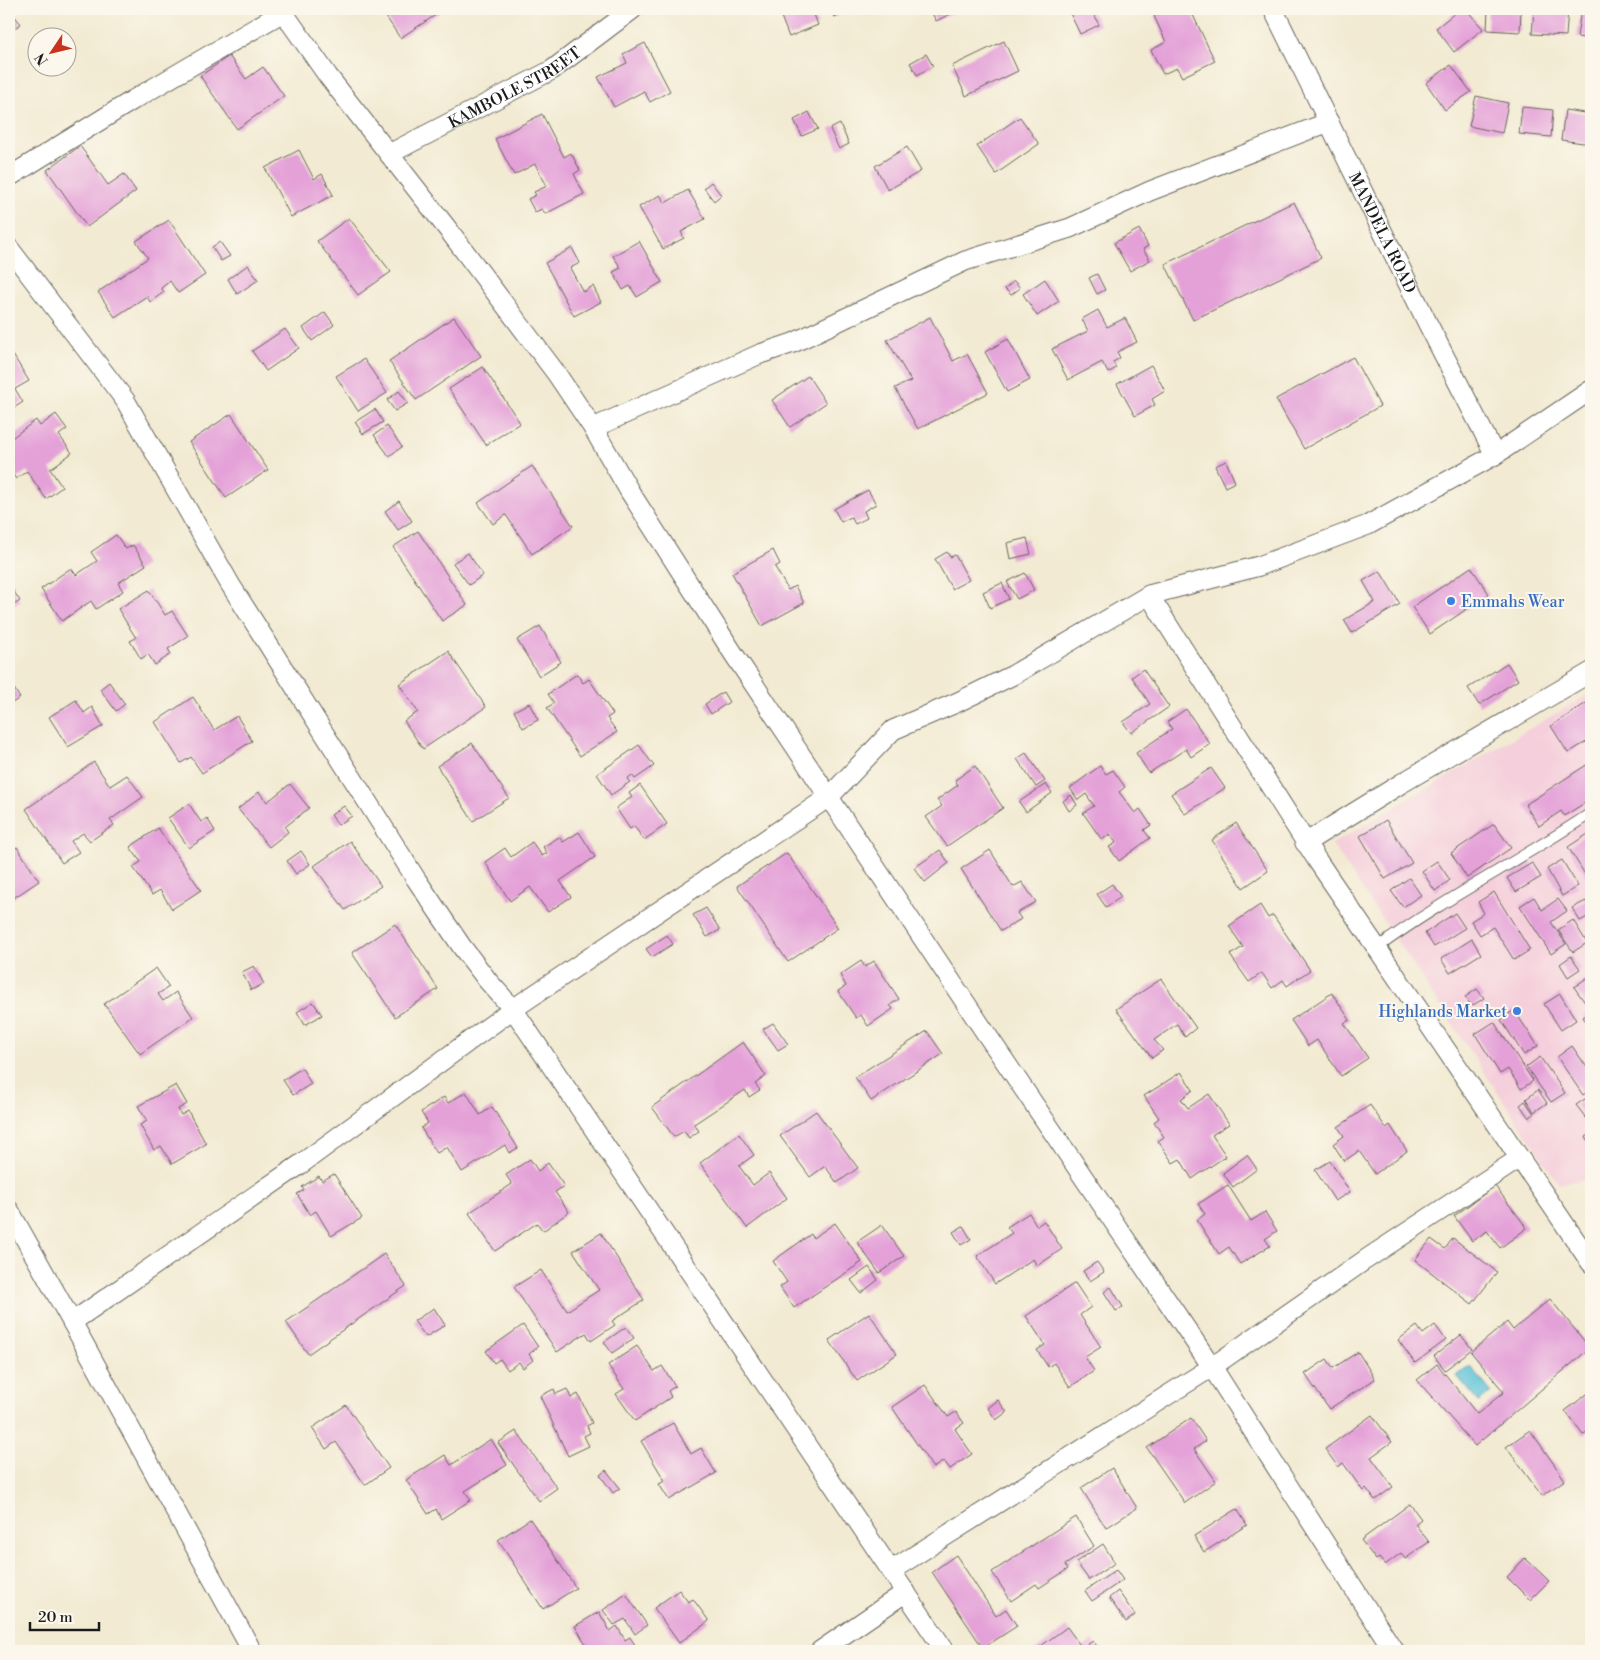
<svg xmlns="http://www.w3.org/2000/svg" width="1600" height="1660" font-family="'Libre Bodoni',serif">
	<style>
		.built { fill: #f5cfdb }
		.water { fill: #59c1d7; stroke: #3a6e7a }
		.building { fill: #e4a1d8 }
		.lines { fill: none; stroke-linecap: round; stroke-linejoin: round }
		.lane-casing { stroke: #67645c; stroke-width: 12 }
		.street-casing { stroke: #67645c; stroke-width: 21 }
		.lane { stroke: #fff; stroke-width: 10 }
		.street { stroke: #fff; stroke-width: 19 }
		.shop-dot { fill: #3f7fe0; stroke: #fbf7ec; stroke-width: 2 }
		.labels { text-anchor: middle; stroke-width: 4; stroke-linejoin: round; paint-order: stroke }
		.street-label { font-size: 16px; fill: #1c1c1c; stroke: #fbf7ec }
		.shop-label { font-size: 16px; fill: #366cbe; stroke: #fbf7ec; text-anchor: start }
	</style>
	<rect width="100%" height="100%" fill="#fbf7ec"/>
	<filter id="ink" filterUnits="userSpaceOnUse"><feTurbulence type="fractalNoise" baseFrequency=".02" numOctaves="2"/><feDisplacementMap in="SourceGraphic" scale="10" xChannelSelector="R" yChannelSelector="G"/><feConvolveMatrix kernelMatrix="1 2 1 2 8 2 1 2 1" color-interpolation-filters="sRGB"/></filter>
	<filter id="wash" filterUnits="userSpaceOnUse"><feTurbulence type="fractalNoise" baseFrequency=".0096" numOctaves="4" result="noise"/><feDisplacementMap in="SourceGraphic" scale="20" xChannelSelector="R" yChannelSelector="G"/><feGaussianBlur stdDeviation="1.12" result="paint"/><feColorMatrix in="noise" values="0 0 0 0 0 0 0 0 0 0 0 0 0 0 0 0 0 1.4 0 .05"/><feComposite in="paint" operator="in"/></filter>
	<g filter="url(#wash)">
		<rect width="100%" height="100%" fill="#f2ead2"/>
		<polygon class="built" points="1591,693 1591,1178 1559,1184 1332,844"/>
		<polygon class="water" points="1470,1366 1491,1392 1479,1402 1457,1376"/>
		<g id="blocks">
			<g class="building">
				<polygon points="9,9 21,24 9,32"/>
				<polygon points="381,9 445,9 400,38"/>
				<polygon points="778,9 812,9 818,25 789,37"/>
				<polygon points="830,9 855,9 834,17"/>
				<polygon points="930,9 961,9 936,21"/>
				<polygon points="1068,9 1091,9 1099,25 1080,34"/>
				<polygon points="1169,9 1190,9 1215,61 1182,77 1177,68 1163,74 1151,50 1166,42 1154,16"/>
				<polygon points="1460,9 1466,9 1483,29 1454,52 1436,28"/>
				<polygon points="1488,9 1521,9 1520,32 1487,30"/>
				<polygon points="1534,9 1568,9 1566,36 1532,34"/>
				<polygon points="1581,9 1591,9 1591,39 1577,37"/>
				<polygon points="1004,41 1018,71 966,96 952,66"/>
				<polygon points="645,43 670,91 650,102 644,91 614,107 598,77 627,63 623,54"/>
				<polygon points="926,54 933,66 917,75 910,63"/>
				<polygon points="229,56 246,79 263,67 284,96 237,129 200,76"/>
				<polygon points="1451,65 1471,92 1445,110 1426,83"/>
				<polygon points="1476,96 1508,103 1502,133 1469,126"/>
				<polygon points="1522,107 1553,110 1551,137 1519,134"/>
				<polygon points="1565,110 1591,114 1591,144 1561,140"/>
				<polygon points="809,112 818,129 802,136 794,120"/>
				<polygon points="542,114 564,157 571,153 580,170 574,174 584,194 545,214 542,209 535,212 528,199 536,195 534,192 547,186 535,164 514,175 495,139"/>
				<polygon points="1020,117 1039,144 996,174 977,146"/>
				<polygon points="840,124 849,144 839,149 830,129"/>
				<polygon points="80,146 108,185 124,174 136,191 87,227 47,170"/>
				<polygon points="907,147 921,171 888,190 875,166"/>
				<polygon points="299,150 314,179 322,174 333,195 291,217 265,168"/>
				<polygon points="711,182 721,195 714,201 704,188"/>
				<polygon points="688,190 705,219 681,232 684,238 663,249 639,207 660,195 665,203"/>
				<polygon points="1294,202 1321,258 1193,320 1165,264"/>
				<polygon points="349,218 391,272 358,295 317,241"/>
				<polygon points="169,220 205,275 178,293 170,281 161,288 164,292 150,302 147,296 115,317 98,292 148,258 136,241"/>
				<polygon points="1139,229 1148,246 1143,249 1150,260 1130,271 1114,243"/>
				<polygon points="639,241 662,282 637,297 630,286 623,290 613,272 621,268 613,256"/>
				<polygon points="220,242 230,256 221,261 212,247"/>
				<polygon points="572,248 580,263 570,268 583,292 593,286 601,302 574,316 545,263"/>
				<polygon points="248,265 258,280 237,294 228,279"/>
				<polygon points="1097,274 1105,290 1097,294 1089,278"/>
				<polygon points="1045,279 1059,301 1037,316 1023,294"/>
				<polygon points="1014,281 1020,288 1011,295 1005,289"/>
				<polygon points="1098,310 1107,327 1125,318 1137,342 1117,352 1120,358 1113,362 1116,368 1108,373 1102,362 1068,380 1052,349 1088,331 1082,319"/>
				<polygon points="325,312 334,325 312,341 303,328"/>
				<polygon points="454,317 481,356 416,400 389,361"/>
				<polygon points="930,317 953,361 967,354 988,393 918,429 895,388 911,381 887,340"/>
				<polygon points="285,329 299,348 266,371 252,351"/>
				<polygon points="1008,339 1030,380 1007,392 985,352"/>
				<polygon points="13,355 29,381 15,389 23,402 9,411 9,357"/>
				<polygon points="1353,357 1380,406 1304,449 1276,399"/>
				<polygon points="364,359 387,393 358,411 336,376"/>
				<polygon points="1151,365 1165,391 1152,399 1155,405 1135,416 1117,384"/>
				<polygon points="483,367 520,423 486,445 449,389"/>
				<polygon points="808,376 826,403 790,427 772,400"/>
				<polygon points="399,391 408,403 395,411 387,400"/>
				<polygon points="375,409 383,422 363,434 355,422"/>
				<polygon points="56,414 67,429 59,435 72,453 50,469 62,487 46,499 27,471 16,479 9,469 9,440 36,420 40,426"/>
				<polygon points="231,414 268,470 226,498 189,442"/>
				<polygon points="387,426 402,447 389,456 374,435"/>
				<polygon points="1226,461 1235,482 1225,487 1215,466"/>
				<polygon points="532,466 573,526 532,554 506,515 493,524 478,503"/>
				<polygon points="868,490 876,504 864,511 867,518 855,524 851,517 841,522 834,509"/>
				<polygon points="399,501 412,521 398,530 385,511"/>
				<polygon points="418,531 467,605 442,621 393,547"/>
				<polygon points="116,535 126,549 133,545 146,565 118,583 123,591 96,609 91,601 62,621 41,589 71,568 76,575 97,561 91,552"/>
				<polygon points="1027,538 1031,554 1010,559 1007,543"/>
				<polygon points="773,550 780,564 775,567 788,590 795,586 804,603 762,626 732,573"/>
				<polygon points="947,552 950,557 955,555 969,580 952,589 935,559"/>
				<polygon points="468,553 483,575 469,585 453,563"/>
				<polygon points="1471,567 1489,594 1430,634 1412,607"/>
				<polygon points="1380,571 1400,604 1352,633 1344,620 1375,602 1363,581"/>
				<polygon points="1025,573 1034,590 1017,599 1007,582"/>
				<polygon points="1002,583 1009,599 990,608 983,592"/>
				<polygon points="9,584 20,601 9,608"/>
				<polygon points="149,590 165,615 172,611 188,636 168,649 171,654 155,665 148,654 141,659 130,641 136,638 118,609"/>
				<polygon points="540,626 561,662 539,676 517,640"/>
				<polygon points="448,651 486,707 423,749 404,721 418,712 399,684"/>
				<polygon points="1507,663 1518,680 1479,705 1468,688"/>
				<polygon points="1143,669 1169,707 1131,733 1123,722 1150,704 1132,677"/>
				<polygon points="577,674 583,683 589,679 613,714 607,718 617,732 580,756 547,708 554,703 548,694"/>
				<polygon points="109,682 125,704 116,711 100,689"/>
				<polygon points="11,684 20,698 9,705 9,686"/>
				<polygon points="723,692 729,702 711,714 705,704"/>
				<polygon points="193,697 214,730 237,716 252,741 202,773 191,757 181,763 155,722"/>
				<polygon points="76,700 84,713 92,707 103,726 68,747 49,717"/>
				<polygon points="1591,700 1591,739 1568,753 1551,726"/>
				<polygon points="529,703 538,720 523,728 514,711"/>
				<polygon points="1186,709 1210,744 1191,757 1186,749 1149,773 1136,753 1172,729 1167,722"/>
				<polygon points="472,743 509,798 473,821 437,766"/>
				<polygon points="639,745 654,766 635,779 632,775 627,779 630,782 611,795 597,774"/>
				<polygon points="1026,753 1045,781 1036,787 1017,759"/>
				<polygon points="94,762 110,786 127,775 143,797 110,820 114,825 90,841 83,833 71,841 79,852 62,863 26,809"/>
				<polygon points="1591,762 1591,799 1564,816 1561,811 1539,826 1525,805"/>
				<polygon points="975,766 1003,808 947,846 926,817 942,806 937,800 958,785 955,780"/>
				<polygon points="1100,766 1106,774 1113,770 1125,787 1119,792 1135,813 1140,809 1151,825 1144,830 1150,838 1119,861 1109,847 1116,843 1110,834 1102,840 1083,813 1094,806 1086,794 1078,800 1070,788"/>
				<polygon points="1211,768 1225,788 1185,814 1171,794"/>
				<polygon points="290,784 309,808 285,827 288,832 269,847 238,809 259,792 267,802"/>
				<polygon points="1046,784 1052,793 1026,812 1019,802"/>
				<polygon points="640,785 667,824 644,840 634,826 630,829 616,808 632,797 629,793"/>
				<polygon points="1071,795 1077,805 1069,811 1063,801"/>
				<polygon points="189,804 201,822 207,818 215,831 189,848 168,818"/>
				<polygon points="344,806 352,816 338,825 331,815"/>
				<polygon points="1386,820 1412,863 1385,879 1360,836"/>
				<polygon points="1236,823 1268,871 1243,888 1212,840"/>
				<polygon points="1494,824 1511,848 1467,878 1451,853"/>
				<polygon points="158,828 201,890 172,909 160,890 152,895 133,867 141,862 130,847"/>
				<polygon points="579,832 595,857 560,881 571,897 548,912 530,887 510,901 485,862 505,848 511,857 532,842 542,856 547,853 543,847 559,837 563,842"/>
				<polygon points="1591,832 1591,884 1568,847"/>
				<polygon points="350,841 381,886 345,910 314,866"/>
				<polygon points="17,847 39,881 9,901 9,852"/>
				<polygon points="940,850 949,863 925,882 914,868"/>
				<polygon points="990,850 1013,887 1022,882 1036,902 1017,913 1021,919 1001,931 961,869"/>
				<polygon points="301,851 310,864 296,874 287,861"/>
				<polygon points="787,853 838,928 788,962 737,886"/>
				<polygon points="1562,860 1578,886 1562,896 1547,869"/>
				<polygon points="1437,861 1450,880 1435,891 1422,871"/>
				<polygon points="1532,863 1541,877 1516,892 1507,878"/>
				<polygon points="1409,878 1421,895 1403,907 1391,891"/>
				<polygon points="1112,884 1121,897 1106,907 1097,894"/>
				<polygon points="1494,892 1530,950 1514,960 1493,927 1480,935 1471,921 1484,913 1478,902"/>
				<polygon points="1534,897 1542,910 1558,899 1567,911 1551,922 1566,944 1551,954 1520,906"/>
				<polygon points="1586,901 1591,911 1591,915 1580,921 1572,908"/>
				<polygon points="1260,905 1268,918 1273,915 1310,970 1287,986 1283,980 1272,988 1262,973 1249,982 1230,955 1243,947 1229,926"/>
				<polygon points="706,908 720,930 707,937 693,915"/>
				<polygon points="1455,913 1465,928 1434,947 1425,933"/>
				<polygon points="1573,920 1587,943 1573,952 1558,930"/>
				<polygon points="395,924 438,989 395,1017 352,953"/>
				<polygon points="667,935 673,944 652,957 646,949"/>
				<polygon points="1472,939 1481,954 1450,973 1441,959"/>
				<polygon points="1571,956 1580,969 1568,977 1560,964"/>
				<polygon points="861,961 865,967 874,961 899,999 890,1005 893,1009 868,1026 861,1015 856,1018 838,991 846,986 840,975"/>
				<polygon points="254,966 264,984 251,990 242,972"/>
				<polygon points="156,968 169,987 158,994 163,1001 176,992 193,1017 140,1054 104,1004"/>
				<polygon points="1591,975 1591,1011 1574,987"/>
				<polygon points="1161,979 1196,1028 1185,1037 1177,1024 1154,1040 1163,1050 1152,1058 1116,1009"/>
				<polygon points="1477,989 1484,998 1472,1006 1465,997"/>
				<polygon points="1332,993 1350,1020 1344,1023 1368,1058 1341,1076 1317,1040 1308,1046 1291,1020"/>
				<polygon points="1560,994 1576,1020 1561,1030 1544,1004"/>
				<polygon points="313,1002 322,1015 305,1025 297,1012"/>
				<polygon points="1514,1010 1538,1046 1524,1055 1501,1020"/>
				<polygon points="1591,1012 1591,1029 1583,1017"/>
				<polygon points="1494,1022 1533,1081 1521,1089 1508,1069 1500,1074 1475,1034"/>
				<polygon points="773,1023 788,1044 778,1050 763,1029"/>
				<polygon points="927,1031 943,1054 871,1101 855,1077"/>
				<polygon points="743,1042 766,1076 755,1084 760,1090 749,1097 745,1090 694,1124 699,1131 689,1138 684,1131 674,1137 652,1107"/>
				<polygon points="1572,1046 1591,1073 1591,1089 1583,1095 1557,1057"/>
				<polygon points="1540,1057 1565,1093 1551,1102 1526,1067"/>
				<polygon points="302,1068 311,1084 293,1095 283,1080"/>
				<polygon points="1181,1072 1193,1090 1181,1099 1188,1108 1209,1094 1229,1124 1212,1135 1226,1156 1192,1179 1180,1159 1173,1163 1158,1141 1164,1137 1154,1122 1159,1118 1144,1096"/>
				<polygon points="176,1085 187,1104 178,1109 181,1115 188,1111 206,1144 172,1164 161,1146 154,1150 140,1125 147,1121 138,1106"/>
				<polygon points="1538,1090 1547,1103 1534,1112 1526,1099"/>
				<polygon points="466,1092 480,1115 492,1107 518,1148 509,1153 505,1145 462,1172 447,1147 437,1153 421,1128 428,1123 421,1112 444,1097 448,1103"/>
				<polygon points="1591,1095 1591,1115 1586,1118 1576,1105"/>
				<polygon points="1525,1101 1534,1114 1529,1118 1520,1105"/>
				<polygon points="1370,1105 1386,1128 1390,1125 1407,1151 1375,1174 1359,1151 1344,1161 1333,1144 1344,1136 1338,1127"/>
				<polygon points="816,1111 858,1168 837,1183 825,1166 810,1177 780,1136"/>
				<polygon points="739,1134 754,1155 739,1166 753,1185 769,1173 787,1198 747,1228 700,1163"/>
				<polygon points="1591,1134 1591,1145 1586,1137"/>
				<polygon points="1247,1155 1257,1169 1233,1187 1223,1173"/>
				<polygon points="530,1159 538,1171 548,1163 564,1186 555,1192 569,1212 543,1231 537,1223 495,1251 469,1213 512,1184 506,1175"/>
				<polygon points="1330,1161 1350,1192 1335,1201 1315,1170"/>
				<polygon points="334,1174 362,1218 331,1236 316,1211 310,1215 297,1194 304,1190 302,1187 319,1176 322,1181"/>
				<polygon points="1228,1185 1251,1221 1265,1212 1277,1231 1265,1239 1270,1246 1240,1264 1229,1247 1219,1254 1197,1220 1205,1214 1198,1204"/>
				<polygon points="1495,1186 1527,1228 1500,1248 1487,1231 1472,1241 1454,1216"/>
				<polygon points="1029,1213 1037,1226 1044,1221 1062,1249 1037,1266 1033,1259 995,1284 977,1256 1012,1233 1007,1227"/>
				<polygon points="835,1223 862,1262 794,1308 780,1287 787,1282 773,1261 811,1234 813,1238"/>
				<polygon points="882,1225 904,1256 879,1273 857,1242"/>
				<polygon points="963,1226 971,1239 961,1245 953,1232"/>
				<polygon points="601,1233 644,1300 612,1321 615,1325 591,1341 586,1333 557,1352 514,1287 541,1270 567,1311 599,1290 573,1251"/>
				<polygon points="1453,1238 1497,1272 1472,1304 1415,1260 1431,1239 1445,1249"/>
				<polygon points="384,1254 406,1286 308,1354 286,1322"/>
				<polygon points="1097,1262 1104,1272 1090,1281 1083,1271"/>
				<polygon points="869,1267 878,1280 861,1293 851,1280"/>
				<polygon points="1075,1283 1091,1307 1080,1315 1101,1347 1085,1357 1094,1371 1070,1387 1054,1363 1048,1367 1037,1350 1045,1345 1026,1316"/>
				<polygon points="1111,1287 1123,1307 1116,1311 1104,1292"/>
				<polygon points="1550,1299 1590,1348 1475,1446 1417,1380 1437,1364 1477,1414 1504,1392 1471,1352 1507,1322 1513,1330"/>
				<polygon points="434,1308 445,1325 426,1337 414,1321"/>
				<polygon points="869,1313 897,1354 857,1381 829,1340"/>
				<polygon points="523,1325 538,1347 529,1354 533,1360 523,1368 519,1362 508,1370 500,1359 494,1363 486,1351"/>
				<polygon points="1435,1325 1446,1340 1415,1363 1398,1340 1417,1326 1423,1334"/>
				<polygon points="626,1327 634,1338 612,1353 604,1342"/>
				<polygon points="1461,1335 1472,1349 1445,1370 1434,1356"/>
				<polygon points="637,1346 654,1371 662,1366 675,1386 668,1391 671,1397 635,1421 616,1394 624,1389 608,1365"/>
				<polygon points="1358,1352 1375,1379 1329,1409 1305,1374 1327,1359 1333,1368"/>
				<polygon points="925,1385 948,1417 956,1412 964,1423 955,1429 972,1454 950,1469 944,1461 933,1468 892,1407"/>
				<polygon points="554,1389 556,1394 567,1389 571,1398 578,1394 592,1423 587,1426 590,1433 584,1436 589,1446 568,1456 540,1396"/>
				<polygon points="1591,1391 1591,1428 1583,1435 1565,1411"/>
				<polygon points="998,1400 1007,1412 996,1420 988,1408"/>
				<polygon points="346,1405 389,1468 365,1485 336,1442 326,1449 312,1428"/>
				<polygon points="1372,1415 1392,1442 1371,1457 1393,1487 1375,1500 1366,1488 1363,1491 1343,1463 1338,1467 1325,1449"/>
				<polygon points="1191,1418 1206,1441 1194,1449 1216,1481 1185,1503 1147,1448"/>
				<polygon points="673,1423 691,1454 701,1448 716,1473 669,1500 659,1484 665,1481 641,1441"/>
				<polygon points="1530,1430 1565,1480 1542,1496 1506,1447"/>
				<polygon points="516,1431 557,1488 539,1501 498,1443"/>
				<polygon points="491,1439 507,1465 465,1491 471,1500 441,1519 436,1509 428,1514 406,1480 445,1455 451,1465"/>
				<polygon points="1112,1468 1137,1508 1106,1528 1081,1488"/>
				<polygon points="606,1470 620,1488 613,1493 600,1475"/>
				<polygon points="1410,1504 1421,1519 1415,1524 1429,1542 1405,1559 1401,1553 1385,1565 1379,1558 1376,1560 1361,1540"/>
				<polygon points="1237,1509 1247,1525 1204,1552 1194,1536"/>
				<polygon points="1076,1517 1094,1546 1065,1565 1068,1569 1039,1588 1036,1584 1011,1601 992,1572"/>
				<polygon points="530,1519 576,1588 543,1609 498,1540"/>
				<polygon points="1103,1544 1115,1563 1089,1580 1076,1562"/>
				<polygon points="956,1555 996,1616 1006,1609 1017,1626 983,1648 932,1572"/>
				<polygon points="1525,1558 1549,1581 1530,1600 1507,1577"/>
				<polygon points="1116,1570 1123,1580 1092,1601 1085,1591"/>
				<polygon points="679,1590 688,1602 693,1599 709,1621 679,1643 654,1608"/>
				<polygon points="1118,1591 1135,1615 1126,1622 1109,1598"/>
				<polygon points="626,1594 647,1625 635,1634 625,1619 614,1625 603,1610"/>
				<polygon points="599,1612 610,1631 617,1626 625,1640 630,1637 637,1648 632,1651 590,1651 575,1626"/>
				<polygon points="1067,1627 1082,1648 1093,1641 1101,1651 1034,1651"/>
			</g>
		</g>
	</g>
	<g filter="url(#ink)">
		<use href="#blocks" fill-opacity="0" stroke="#67645c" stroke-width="1"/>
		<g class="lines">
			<defs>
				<path id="lane" d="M1377,948C1445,898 1521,860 1591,813"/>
				<g id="street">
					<polyline points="281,9 328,76 450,232 556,373 593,428 630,492 733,653 983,1029 1212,1367 1394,1651"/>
					<path id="s1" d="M1273,9L1428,324L1495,455"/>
					<path id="s2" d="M389,154L552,70L633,9"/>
					<polyline points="9,177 133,100 283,12"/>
					<polyline points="9,248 125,400 230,584 416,879 462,947 488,981 513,1009 945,1651"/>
					<polyline points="593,428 760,354 793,343 965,261 1070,228 1150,191 1329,122"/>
					<polyline points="1149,595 1317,860 1591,1263"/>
					<polyline points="1305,843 1402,783 1591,672"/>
					<polyline points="9,1210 72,1322 252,1651"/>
					<polyline points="72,1322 301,1164 513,1009 829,797 893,730 958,702 1013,675 1149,595 1259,566 1368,525 1495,455 1591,390"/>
					<polyline points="892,1570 1212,1367 1365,1260 1520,1158"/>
					<polyline points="820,1651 906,1592"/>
				</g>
			</defs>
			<use href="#lane" class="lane-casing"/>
			<use href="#street" class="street-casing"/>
			<use href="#lane" class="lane"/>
			<use href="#street" class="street"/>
		</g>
	</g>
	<g class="shop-dot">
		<circle cx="1451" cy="601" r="5"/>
		<circle cx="1517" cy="1011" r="5"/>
	</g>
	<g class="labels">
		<g class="street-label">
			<text dy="6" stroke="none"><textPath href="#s2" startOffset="142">KAMBOLE STREET</textPath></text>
			<text dy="6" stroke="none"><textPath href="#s1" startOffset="249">MANDELA ROAD</textPath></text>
		</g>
		<g class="shop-label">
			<text x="1461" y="607">Emmahs Wear</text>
			<text x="1507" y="1017" text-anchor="end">Highlands Market</text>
		</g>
	</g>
	<rect width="1600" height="1660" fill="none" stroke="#fbf7ec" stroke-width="30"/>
	<g transform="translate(52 52) rotate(235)"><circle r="24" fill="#fbf7ec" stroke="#a29f99"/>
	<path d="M0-4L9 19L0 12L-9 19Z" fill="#c8321e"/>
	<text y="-8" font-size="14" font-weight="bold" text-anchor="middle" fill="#1c1c1c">N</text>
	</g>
	<path d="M30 1622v8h69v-8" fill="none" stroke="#1c1c1c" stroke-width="2.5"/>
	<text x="38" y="1622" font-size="15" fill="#1c1c1c" stroke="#fbf7ec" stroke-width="4" paint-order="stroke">20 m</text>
</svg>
